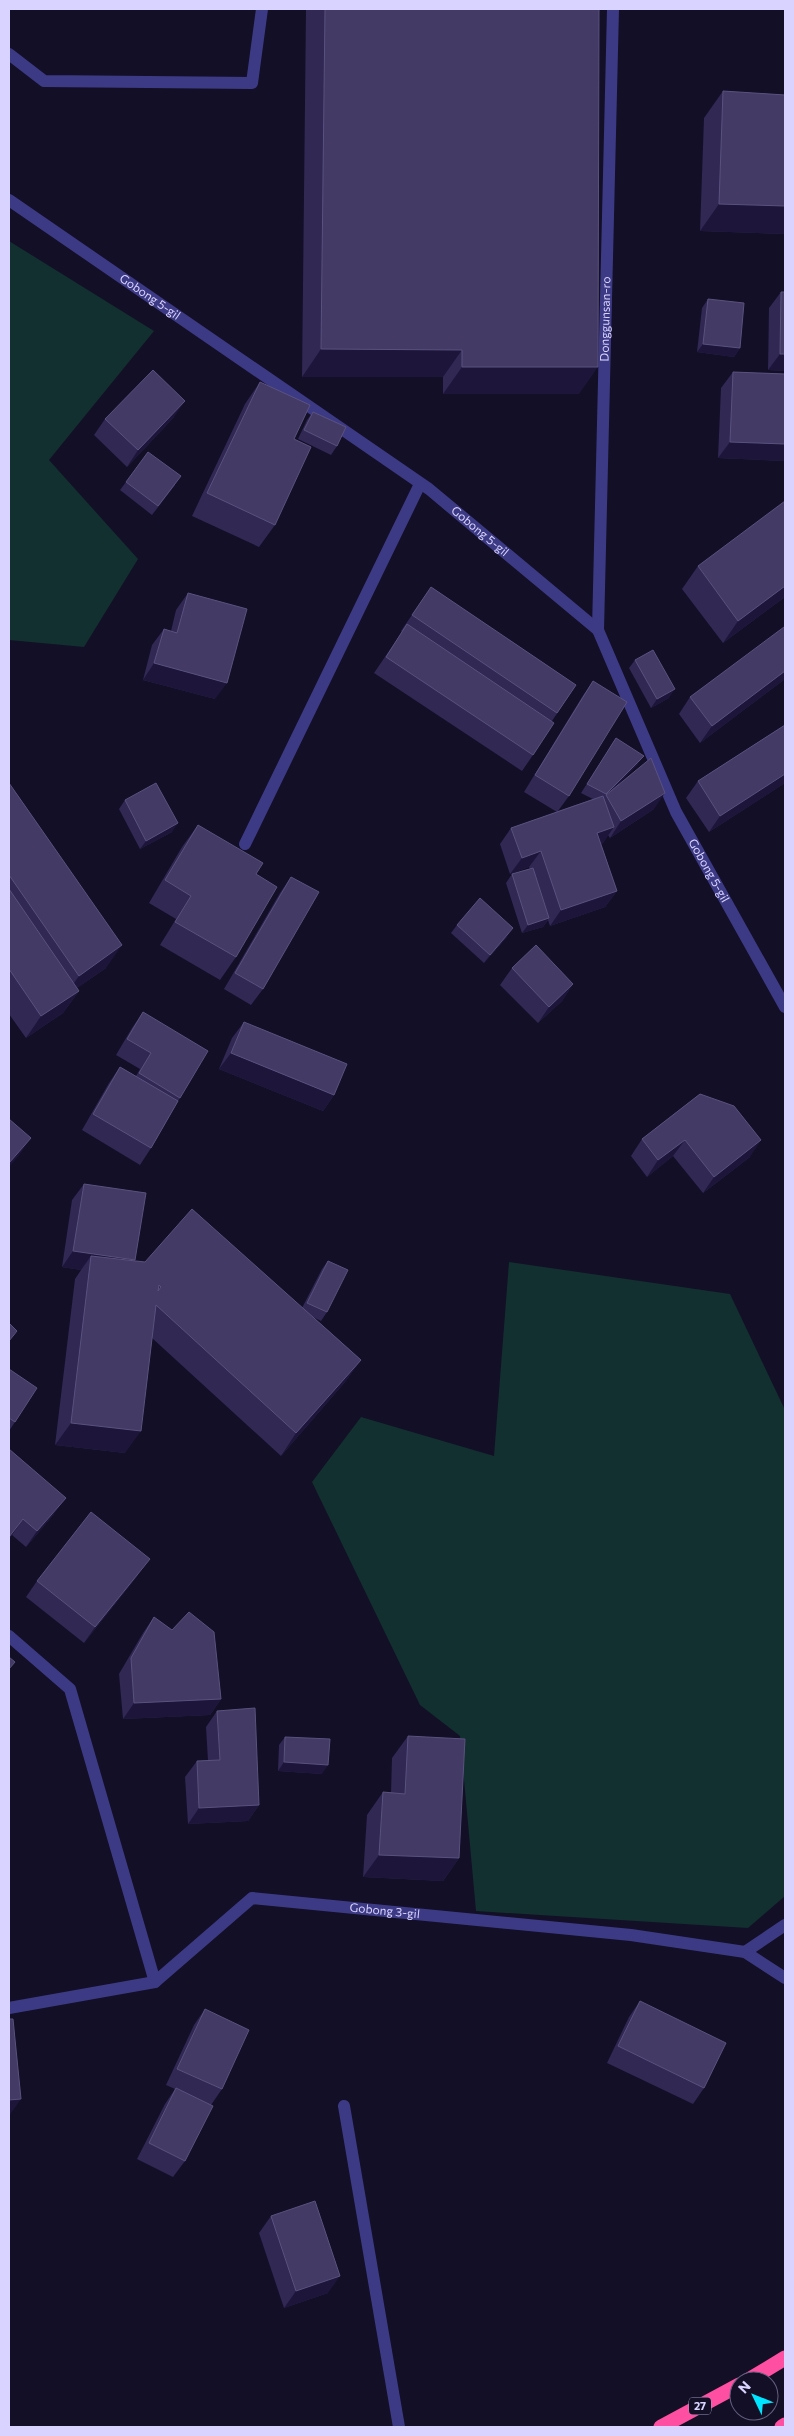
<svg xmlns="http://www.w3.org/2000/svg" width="794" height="2436" font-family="Commissioner,sans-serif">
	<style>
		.green { fill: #12302f }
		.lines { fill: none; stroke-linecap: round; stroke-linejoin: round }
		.lane { stroke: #3d3a85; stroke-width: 12 }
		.street { stroke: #3d3a85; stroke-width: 12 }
		.highway { stroke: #ff4fa3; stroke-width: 15 }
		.wall { fill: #312854 }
		.shaded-wall { fill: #1d163a }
		.building { fill: #433a66; stroke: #5a527e; fill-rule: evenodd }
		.labels { text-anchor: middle; stroke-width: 4; stroke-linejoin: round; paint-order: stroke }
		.shield { fill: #130f26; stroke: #9e99be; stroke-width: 1 }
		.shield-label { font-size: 11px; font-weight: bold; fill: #d9d4ff }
		.street-label { font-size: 12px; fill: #d9d4ff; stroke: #130f26 }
	</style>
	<rect width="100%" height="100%" fill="#130f26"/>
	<g class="green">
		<polygon points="9,241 154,331 49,460 138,559 84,647 9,640"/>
		<polygon points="509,1262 730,1294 785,1410 785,1896 748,1928 476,1911 460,1736 420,1705 312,1482 361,1417 494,1456"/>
	</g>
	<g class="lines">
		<g class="lane">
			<polyline points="9,54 44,81 252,83 262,9"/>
			<polyline points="344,2106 399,2427"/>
		</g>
		<g class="street">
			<path id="s1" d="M9,200L429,489L598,630L676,812L785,1007"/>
			<path id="s2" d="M598,630L613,9"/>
			<polyline points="245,844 420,484"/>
			<polyline points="9,1636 70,1689 155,1982"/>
			<polyline points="745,1952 785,1925"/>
			<path id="s3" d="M9,2008L155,1982L252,1898L631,1935L745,1952L785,1978"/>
		</g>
		<g class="highway">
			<polyline points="747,2381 785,2358"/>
			<polyline points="661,2427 739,2385"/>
			<polyline points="782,2427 785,2425"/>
		</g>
	</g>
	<g class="wall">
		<polygon points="306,9 599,9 579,394 443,394 443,377 302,377"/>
		<polygon points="723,91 785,95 785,234 700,231 704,118"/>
		<polygon points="781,292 785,371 768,370 769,308"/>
		<polygon points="708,299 740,348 734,357 697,352 702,308"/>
		<polygon points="733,372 785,374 785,461 718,458 721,388"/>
		<polygon points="260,382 294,439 275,525 259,547 192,516 245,404"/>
		<polygon points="313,412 337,446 331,455 298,439 307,420"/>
		<polygon points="174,417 127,467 94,435 105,419"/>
		<polygon points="126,482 175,485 152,515 120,490"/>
		<polygon points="698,566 785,597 723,643 682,589"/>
		<polygon points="431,587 576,685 552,721 533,755 522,771 374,673 402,632 401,631"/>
		<polygon points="188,593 215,699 143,680 152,645 164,629 171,631 176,610"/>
		<polygon points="785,628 785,679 700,743 679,714 690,697"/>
		<polygon points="635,660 669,698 651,708 629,668"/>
		<polygon points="593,681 569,796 558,811 593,799 581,793 616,738 638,764 618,784 654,809 610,838 608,835 603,843 601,844 617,891 605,907 550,926 548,920 543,927 522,933 506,883 512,874 530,869 529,867 510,874 500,844 511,828 557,812 524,792 582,697"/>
		<polygon points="785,725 785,783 709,832 686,798 698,781"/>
		<polygon points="9,783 106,968 77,988 79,991 63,1013 26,1038 9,1014"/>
		<polygon points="125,800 172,832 140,849 119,809"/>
		<polygon points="198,825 256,874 236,957 220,980 160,945 176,919 149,903 182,847"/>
		<polygon points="291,877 263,989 251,1005 224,989 280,893"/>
		<polygon points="457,925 507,937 484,963 451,933"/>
		<polygon points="512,968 573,984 562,1001 538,1023 500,985"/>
		<polygon points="143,1012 180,1098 151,1148 140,1165 82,1130 109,1083 120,1067 136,1076 140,1069 116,1055 132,1028"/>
		<polygon points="244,1022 334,1095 323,1111 219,1069 232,1038"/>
		<polygon points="700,1094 750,1157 703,1193 673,1156 647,1177 631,1156 642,1139"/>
		<polygon points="84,1184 135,1260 135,1261 302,1308 322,1269 328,1261 327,1312 321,1321 313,1317 361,1360 345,1382 281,1456 152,1338 125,1453 55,1445 75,1279 81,1270 62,1267 72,1200"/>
		<polygon points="9,1369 15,1422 9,1431"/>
		<polygon points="9,1449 54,1514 26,1547 12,1535 9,1539"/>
		<polygon points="138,1575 84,1643 26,1597 37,1581"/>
		<polygon points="154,1617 221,1699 210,1715 123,1719 119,1674 143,1633"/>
		<polygon points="217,1711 259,1805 248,1821 188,1824 185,1777 197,1761 208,1761 206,1727"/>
		<polygon points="408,1736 459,1858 443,1881 363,1877 367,1815 383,1792 391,1793 392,1758"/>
		<polygon points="285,1737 322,1774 278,1771 279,1745"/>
		<polygon points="640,2001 704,2088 693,2104 607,2063 629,2017"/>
		<polygon points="205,2009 222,2089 211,2105 185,2161 173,2177 137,2159 165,2104 175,2089 166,2085 194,2025"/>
		<polygon points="271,2216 328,2293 284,2308 259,2233"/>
	</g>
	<g class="shaded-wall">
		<polygon points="719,204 785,206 785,234 700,231"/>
		<polygon points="703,344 740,348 734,357 697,352"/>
		<polygon points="321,349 462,350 443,377 302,377"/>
		<polygon points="780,354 785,354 785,371 768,370"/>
		<polygon points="462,367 598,367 579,394 443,394"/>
		<polygon points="185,401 174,417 127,467 138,450"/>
		<polygon points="730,442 785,444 785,461 718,458"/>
		<polygon points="785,586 785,597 723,643 738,621"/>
		<polygon points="154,663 227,683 215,699 143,680"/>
		<polygon points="785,671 785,679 700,743 712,726"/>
		<polygon points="675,689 669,698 651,708 657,699"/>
		<polygon points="644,756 638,764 607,796 606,795"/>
		<polygon points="785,774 785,783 709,832 720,816"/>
		<polygon points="665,793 654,809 610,838 621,821"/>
		<polygon points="178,823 172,832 140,849 146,841"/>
		<polygon points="614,827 603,843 586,849 597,833"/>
		<polygon points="541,851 529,867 510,874 522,858"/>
		<polygon points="617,891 605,907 550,926 561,910"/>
		<polygon points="549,918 543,927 522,933 528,925"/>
		<polygon points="513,928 507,937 484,963 490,955"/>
		<polygon points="122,945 106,968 63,998 79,976"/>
		<polygon points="573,984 562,1001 538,1023 549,1007"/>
		<polygon points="79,991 63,1013 26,1038 41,1016"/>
		<polygon points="231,1053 334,1095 323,1111 219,1069"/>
		<polygon points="31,1138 20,1154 9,1167 9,1163"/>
		<polygon points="685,1140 673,1156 647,1177 658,1160"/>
		<polygon points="761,1140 750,1157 703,1193 714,1177"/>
		<polygon points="73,1251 135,1260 124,1276 91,1256 81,1270 62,1267"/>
		<polygon points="361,1360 345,1382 281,1456 296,1433"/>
		<polygon points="71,1423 141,1431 125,1453 55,1445"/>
		<polygon points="66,1498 54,1514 26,1547 37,1531"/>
		<polygon points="23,1519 12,1535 9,1539 9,1537"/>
		<polygon points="150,1559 138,1575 84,1643 95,1627"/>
		<polygon points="221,1699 210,1715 123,1719 134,1703"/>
		<polygon points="284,1762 328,1765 322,1774 278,1771"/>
		<polygon points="259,1805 248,1821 188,1824 199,1808"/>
		<polygon points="379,1855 459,1858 443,1881 363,1877"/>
		<polygon points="21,2099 9,2116 9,2100"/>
		<polygon points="340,2276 328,2293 284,2308 296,2291"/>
	</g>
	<g class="building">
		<polygon points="325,9 599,9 598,367 462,367 462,350 321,349"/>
		<polygon points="723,91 785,95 785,206 719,204"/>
		<polygon points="781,292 785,292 785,354 780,354"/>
		<polygon points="708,299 744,303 740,348 703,344"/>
		<polygon points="153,370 185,401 138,450 105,419"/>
		<polygon points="733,372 785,374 785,444 730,442"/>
		<polygon points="260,382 310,405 294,439 311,447 275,525 207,493"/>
		<polygon points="313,412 346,427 337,446 304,430"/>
		<polygon points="148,452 181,476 158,506 126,482"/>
		<polygon points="785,501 785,586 738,621 698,566"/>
		<polygon points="431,587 576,685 557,713 412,615"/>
		<polygon points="188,593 247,609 227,683 154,663 164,629 177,633"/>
		<polygon points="407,624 554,723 533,755 386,657"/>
		<polygon points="784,627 785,628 785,671 712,726 690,697"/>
		<polygon points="653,650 675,689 657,699 635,660"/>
		<polygon points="593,681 627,702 569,796 535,775"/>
		<polygon points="785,725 785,774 720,816 698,781"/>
		<polygon points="616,738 644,756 606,794 587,784"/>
		<polygon points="651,758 665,793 621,821 606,795"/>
		<polygon points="9,783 122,945 79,976 9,875"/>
		<polygon points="156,783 178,823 146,841 125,800"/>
		<polygon points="603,796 614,827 597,833 617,891 561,910 541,851 522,858 511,828"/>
		<polygon points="198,825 263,863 256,874 277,887 236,957 175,922 191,896 165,880"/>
		<polygon points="533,868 549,918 528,925 512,874"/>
		<polygon points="291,877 319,892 263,989 235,973"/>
		<polygon points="9,889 79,991 41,1016 9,969"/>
		<polygon points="480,898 513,928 490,955 457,925"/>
		<polygon points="536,945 573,984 549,1007 512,968"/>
		<polygon points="143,1012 208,1051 180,1098 139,1073 151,1053 127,1039"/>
		<polygon points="244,1022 347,1064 334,1095 231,1053"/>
		<polygon points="120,1067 178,1101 151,1148 93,1114"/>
		<polygon points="700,1094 734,1106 761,1140 714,1177 685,1140 658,1160 642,1139"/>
		<polygon points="9,1119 31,1138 9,1163"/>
		<polygon points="84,1184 146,1193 135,1260 73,1251"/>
		<path d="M192,1209L361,1360L296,1433L156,1305L141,1431L71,1423L91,1256L145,1262ZM159,1285L161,1287L158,1291Z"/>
		<polygon points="328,1261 348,1270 327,1312 307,1303"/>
		<polygon points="9,1323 17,1331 9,1341"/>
		<polygon points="9,1369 37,1388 15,1422 9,1418"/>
		<polygon points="9,1449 66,1498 37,1531 23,1519 9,1537"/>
		<polygon points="91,1512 150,1559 95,1627 37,1581"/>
		<polygon points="189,1612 214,1632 221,1699 134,1703 131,1658 154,1617 172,1630"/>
		<polygon points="9,1657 15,1662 9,1669"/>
		<polygon points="255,1708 259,1805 199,1808 197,1761 220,1760 217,1711"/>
		<polygon points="408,1736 465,1739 459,1858 379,1855 383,1792 405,1794"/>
		<polygon points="285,1737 330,1739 328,1765 284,1762"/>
		<polygon points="640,2001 726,2043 704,2088 618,2046"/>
		<polygon points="205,2009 249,2030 222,2089 177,2069"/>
		<polygon points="9,2019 13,2019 21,2099 9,2100"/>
		<polygon points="176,2088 213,2106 185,2161 149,2143"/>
		<polygon points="315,2201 340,2276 296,2291 271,2216"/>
	</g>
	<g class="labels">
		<rect class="shield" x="689" y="2397.5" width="22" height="17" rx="4"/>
		<g class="shield-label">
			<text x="700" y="2410">27</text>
		</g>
		<g class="street-label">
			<text dy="4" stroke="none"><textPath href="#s1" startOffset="171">Gobong 5-gil</textPath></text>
			<text dy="4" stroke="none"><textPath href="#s2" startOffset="311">Donggunsan-ro</textPath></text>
			<text dy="4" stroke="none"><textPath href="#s1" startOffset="576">Gobong 5-gil</textPath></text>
			<text dy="4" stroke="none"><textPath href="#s1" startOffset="995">Gobong 5-gil</textPath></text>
			<text dy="4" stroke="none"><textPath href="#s3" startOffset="410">Gobong 3-gil</textPath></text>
		</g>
	</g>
	<rect width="794" height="2436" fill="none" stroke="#d9d4ff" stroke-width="20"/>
	<g transform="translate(754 2396) rotate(313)"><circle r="24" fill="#130f26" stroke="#625e7d"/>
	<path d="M0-4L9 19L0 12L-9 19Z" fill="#00e5ff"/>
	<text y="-8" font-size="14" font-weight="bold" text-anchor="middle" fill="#d9d4ff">N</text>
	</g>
</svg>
